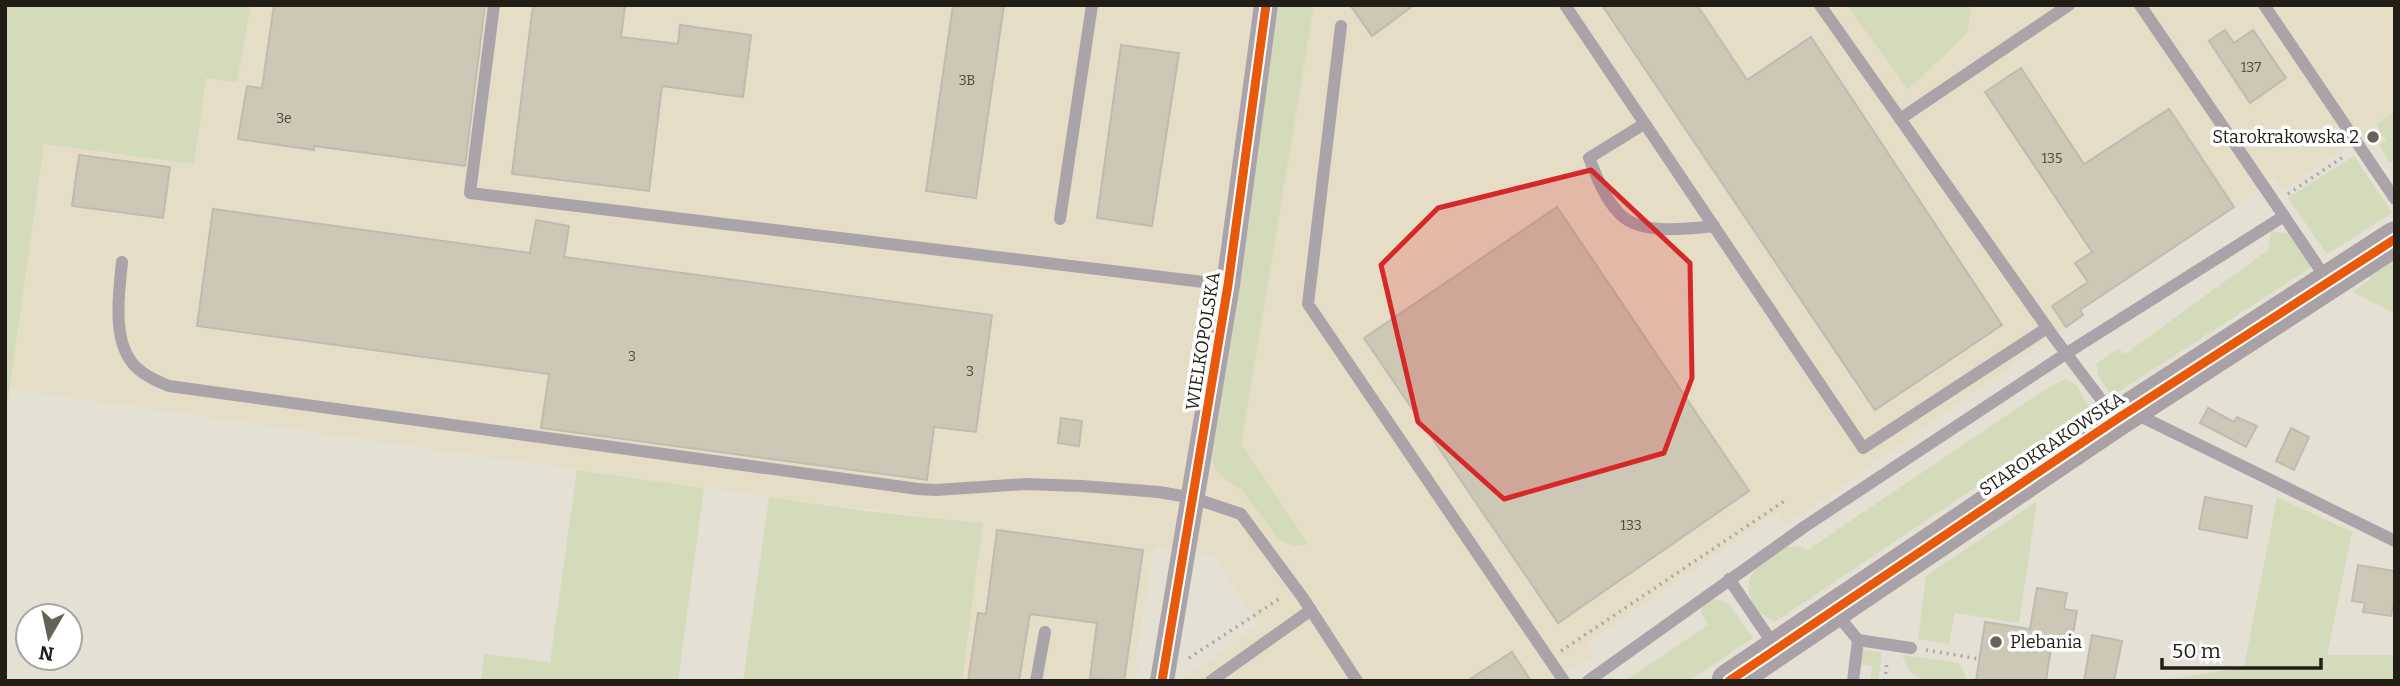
<svg xmlns="http://www.w3.org/2000/svg" width="2400" height="686" font-family="Bitter,serif">
	<style>
		.built { fill: #e6ddc6 }
		.green { fill: #d4dbbb }
		.building { fill: #cdc7b5; stroke: #bfbbb1; stroke-width: 2 }
		.lines { fill: none; stroke-linecap: round; stroke-linejoin: round }
		.path { stroke: #ada6a6; stroke-width: 3.5; stroke-dasharray: 2 5; stroke-linecap: butt }
		.lane { stroke: #aba3aa; stroke-width: 12 }
		.street { stroke: #aba3aa; stroke-width: 24 }
		.secondary { stroke: #aaa1a6; stroke-width: 35 }
		.cycleway-casing { stroke: #fff; stroke-width: 13 }
		.cycleway { stroke: #e8590c; stroke-width: 9 }
		.marked { fill: #d62828; fill-opacity: 0.2; stroke: #d62828; stroke-width: 5; stroke-linejoin: round }
		.poi-dot { fill: #666258; stroke: #fff; stroke-width: 2.5 }
		.labels { text-anchor: middle; stroke-width: 7; stroke-linejoin: round; paint-order: stroke }
		.number-label { font-size: 14px; fill: #4d483e }
		.poi-label { font-size: 18px; fill: #221e16; stroke: #fff; text-anchor: end }
		.street-label { font-size: 18px; fill: #221e16; stroke: #fff }
	</style>
	<rect width="100%" height="100%" fill="#e5e0d4"/>
	<polygon class="built" points="251,5 1847,5 1856,17 1873,5 2395,5 2395,111 2284,190 2273,178 2234,207 2080,309 2083,315 1785,526 1776,513 1587,643 1594,656 1555,681 1184,681 1184,678 1259,625 1212,555 1155,546 1136,656 1138,669 1135,681 962,681 982,523 769,497 10,389 44,144 194,164 206,77 237,82"/>
	<g class="green">
		<polygon points="5,5 251,5 237,82 206,78 194,164 44,144 5,422"/>
		<polygon points="1279,5 1314,5 1241,444 1308,544 1293,546 1279,539 1241,489 1227,481 1216,471 1210,454"/>
		<polygon points="1847,5 1971,5 1968,32 1908,90"/>
		<polygon points="2395,111 2395,160 2390,163 2379,145 2386,140 2376,125"/>
		<polygon points="2354,156 2392,213 2327,254 2288,198"/>
		<polygon points="2271,231 2288,234 2310,264 2310,268 2112,396 2099,378 2096,364 2118,348 2125,354 2268,250"/>
		<polygon points="2395,251 2395,314 2353,292 2371,278 2364,270"/>
		<path d="M2065,379L2076,385L2091,410L1775,622C1724,600 1756,540 1803,547L1806,551L2044,390Z"/>
		<polygon points="577,470 704,488 678,681 481,681 484,654 550,662"/>
		<polygon points="769,497 873,512 983,523 962,681 743,681"/>
		<polygon points="2277,497 2352,532 2327,655 2395,655 2395,681 2159,681 2244,667"/>
		<polygon points="2037,501 2019,623 1955,613 1949,644 1918,639 1926,576"/>
		<path d="M1716,599L1729,604L1753,638L1689,681H1625L1708,625L1701,612C1703,603 1708,602 1716,599Z"/>
		<polygon points="1862,650 1882,652 1878,681 1870,681 1872,666 1860,665"/>
		<path d="M1902,655L1959,663L1966,675L1965,681C1951,681 1926,684 1914,675C1908,671 1905,661 1902,655Z"/>
	</g>
	<g class="building">
		<polygon points="274,5 485,5 465,166 314,146 314,150 238,139 247,86 262,88"/>
		<polygon points="533,5 625,5 621,37 678,44 680,25 751,35 743,97 662,86 649,191 512,174"/>
		<polygon points="953,5 1004,5 976,198 926,191"/>
		<polygon points="1350,5 1414,5 1372,36"/>
		<polygon points="1602,5 1697,5 1747,80 1811,37 2002,325 1875,410"/>
		<polygon points="2225,30 2234,43 2253,30 2286,78 2250,103 2209,41"/>
		<polygon points="1121,45 1179,53 1152,226 1097,218"/>
		<polygon points="2021,68 2084,164 2169,109 2234,207 2080,310 2083,315 2066,327 2052,306 2088,282 2075,263 2092,252 1985,92"/>
		<polygon points="79,155 170,167 163,218 72,206"/>
		<polygon points="1557,207 1749,491 1558,623 1364,338"/>
		<polygon points="213,209 530,253 536,220 569,226 564,257 992,315 976,432 934,427 927,480 541,428 549,374 197,326"/>
		<polygon points="2208,408 2234,422 2237,417 2257,426 2246,447 2200,423"/>
		<polygon points="1061,418 1082,421 1079,446 1058,443"/>
		<polygon points="2291,428 2309,437 2294,470 2276,461"/>
		<polygon points="2205,497 2252,506 2247,538 2199,529"/>
		<polygon points="997,530 1143,550 1124,681 1090,678 1097,623 1030,614 1019,681 968,681 978,613 986,614"/>
		<polygon points="2358,565 2395,571 2395,598 2391,616 2363,612 2365,603 2352,601"/>
		<polygon points="2037,588 2067,593 2064,609 2077,611 2071,644 2052,641 2046,681 1976,681 1985,622 2030,629"/>
		<polygon points="2092,635 2122,641 2114,681 2084,681"/>
		<polygon points="1512,652 1531,681 1467,681"/>
	</g>
	<g class="lines">
		<g class="path">
			<polyline points="2288,194 2346,155"/>
			<polyline points="1926,650 1979,659"/>
			<polyline points="1561,651 1786,500"/>
			<polyline points="1189,658 1282,597"/>
			<polyline points="1885,681 1887,662"/>
		</g>
		<g class="lane">
			<polyline points="494,5 470,193 1228,285"/>
			<polyline points="1565,5 1863,448 2047,328"/>
			<polyline points="1820,5 2053,336 2115,418"/>
			<polyline points="2264,5 2395,199"/>
			<polyline points="1341,26 1308,304 1564,681"/>
			<polyline points="1900,119 2069,5"/>
			<path d="M1644,124L1589,158C1597,177 1604,197 1618,212C1638,236 1687,229 1714,226"/>
			<polyline points="2284,216 2327,280"/>
			<polyline points="1060,219 1092,5"/>
			<path d="M122,262C119,292 111,343 136,367C145,376 157,381 169,386L918,489L936,490L1026,484L1082,486L1159,492L1193,498L1241,514L1303,598L1357,681"/>
			<polyline points="2134,413 2395,541"/>
			<polyline points="1729,579 1776,648"/>
			<polyline points="1836,613 1858,640 1853,681"/>
			<polyline points="1858,640 1911,648"/>
			<polyline points="1036,681 1045,632"/>
			<polyline points="1211,681 1311,610"/>
			<polyline points="1588,681 1804,527 2067,353 2284,216 2140,5"/>
		</g>
		<polyline class="street" points="1162,681 1228,285 1266,5"/>
		<polyline class="secondary" points="1729,681 2117,419 2395,239"/>
		<defs>
			<g id="cycleway">
				<polyline points="1162,681 1228,285 1266,5"/>
				<polyline points="1729,681 2117,419 2395,239"/>
			</g>
		</defs>
		<use href="#cycleway" class="cycleway-casing"/>
		<use href="#cycleway" class="cycleway"/>
	</g>
	<path class="marked" d="M1591,170L1690,263L1692,378L1664,453L1504,499L1418,422L1381,265L1438,208Z"/>
	<g class="poi-dot">
		<circle cx="2373" cy="137" r="7"/>
		<circle cx="1996" cy="642" r="7"/>
	</g>
	<g class="labels">
		<g class="number-label">
			<text x="2251" y="72">137</text>
			<text x="967" y="85">3B</text>
			<text x="284" y="123">3e</text>
			<text x="2052" y="163">135</text>
			<text x="632" y="361">3</text>
			<text x="970" y="376">3</text>
			<text x="1631" y="530">133</text>
		</g>
		<g class="poi-label">
			<text x="2359" y="143">Starokrakowska 2</text>
			<text x="2010" y="648" text-anchor="start">Plebania</text>
		</g>
		<g class="street-label">
			<text transform="translate(1203 341) rotate(-81)" y="6">WIELKOPOLSKA</text>
			<text transform="translate(2052 444) rotate(-34)" y="6">STAROKRAKOWSKA</text>
		</g>
	</g>
	<rect width="2400" height="686" fill="none" stroke="#221e16" stroke-width="14"/>
	<g transform="translate(49 637) rotate(189)"><circle r="33" fill="#ffffff" stroke="#a7a5a2" stroke-width="2"/>
	<path d="M0-5L12 26L0 18L-12 26Z" fill="#666258"/>
	<text y="-10" font-size="19" font-weight="bold" text-anchor="middle" fill="#221e16">N</text>
	</g>
	<path d="M2162 658v10h159v-10" fill="none" stroke="#221e16" stroke-width="3.5"/>
	<text x="2172" y="658" font-size="21" fill="#221e16" stroke="#ffffff" stroke-width="5" paint-order="stroke">50 m</text>
</svg>
